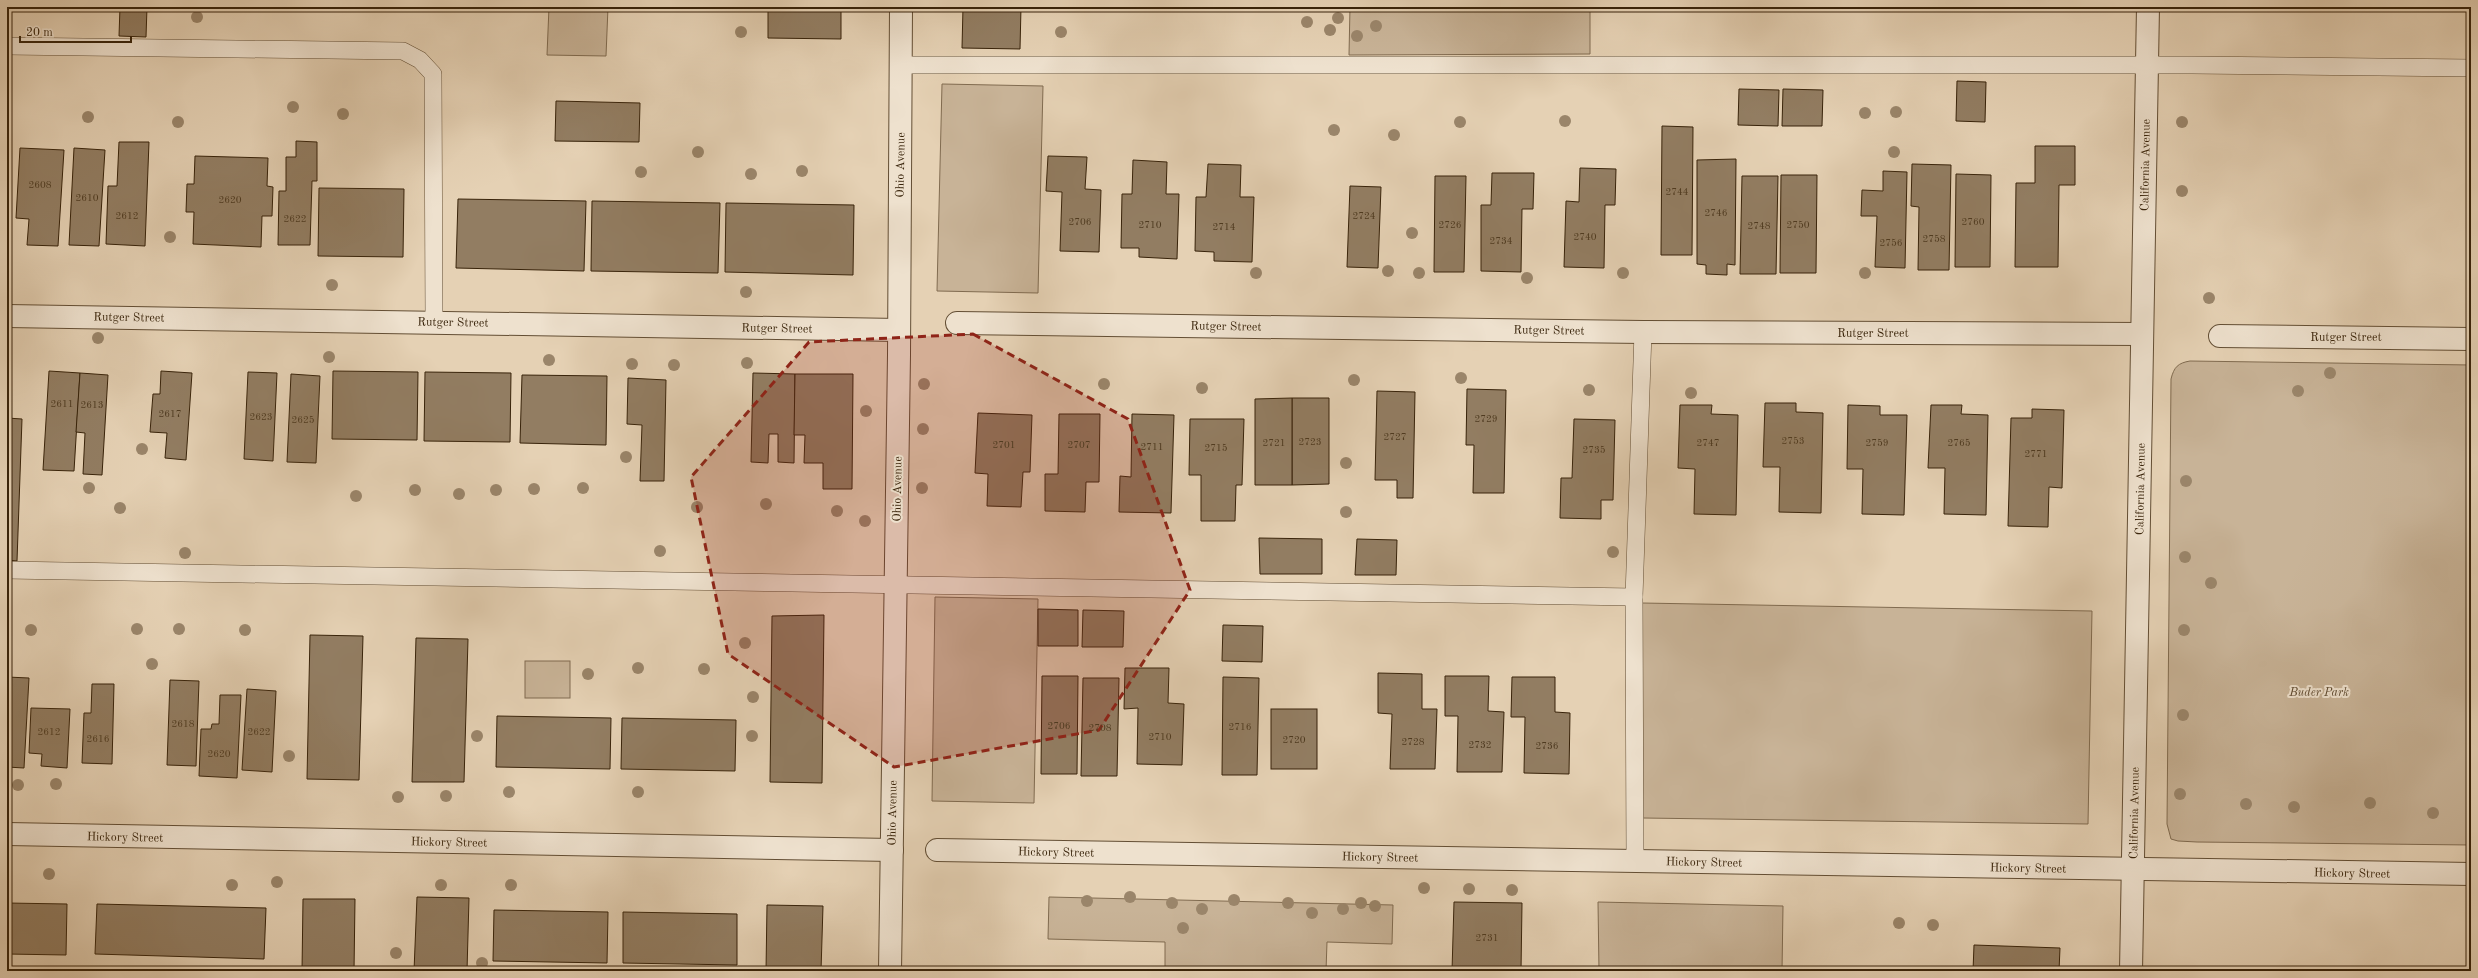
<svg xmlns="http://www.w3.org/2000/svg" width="2478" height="978" font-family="'Old Standard TT',serif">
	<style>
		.green { fill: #c8b397; stroke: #806b50 }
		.building { fill: #927d62; stroke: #38230a }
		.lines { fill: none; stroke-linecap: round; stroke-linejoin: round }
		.service-casing { stroke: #634e34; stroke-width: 18 }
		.minor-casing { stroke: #634e34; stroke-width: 24 }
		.service { stroke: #eee1ce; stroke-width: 17 }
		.minor { stroke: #eee1ce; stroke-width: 22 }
		.tree { fill: #9a856a }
		.marked { fill: #8f2418; fill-opacity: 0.2; stroke: #8f2418; stroke-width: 3; stroke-dasharray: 8 5; stroke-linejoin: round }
		.labels { text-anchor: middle; stroke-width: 4; stroke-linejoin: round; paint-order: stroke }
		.number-label { font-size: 10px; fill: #4e3a20 }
		.street-label { font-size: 12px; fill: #38230a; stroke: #eee1ce }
		.park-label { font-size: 12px; font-style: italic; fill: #5c472d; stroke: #eee1ce }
	</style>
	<rect width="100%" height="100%" fill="#e5d1b4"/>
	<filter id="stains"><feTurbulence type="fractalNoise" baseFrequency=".005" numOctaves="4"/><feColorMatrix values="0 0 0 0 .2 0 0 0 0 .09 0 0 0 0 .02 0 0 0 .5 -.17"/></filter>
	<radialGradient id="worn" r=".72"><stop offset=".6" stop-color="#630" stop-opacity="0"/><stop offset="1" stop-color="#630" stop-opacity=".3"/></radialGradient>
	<g class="green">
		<polygon points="549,7 608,7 606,56 547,55"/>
		<polygon points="1350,7 1590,7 1590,54 1349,55"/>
		<polygon points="942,84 1043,86 1038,293 937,291"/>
		<path d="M2190,361L2471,365V845L2197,842L2178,841L2171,839L2167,824L2171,379C2174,367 2178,363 2190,361Z"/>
		<polygon points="935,597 1038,599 1034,803 932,801"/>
		<polygon points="1642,603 2092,611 2088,824 1643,818"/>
		<rect x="525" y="661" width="45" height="37"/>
		<polygon points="1049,897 1393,905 1392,944 1327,942 1326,971 1165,971 1165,942 1048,939"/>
		<polygon points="1598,902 1783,906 1782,971 1599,971"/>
	</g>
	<g class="building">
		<polygon points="120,7 147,7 146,37 119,36"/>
		<polygon points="768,7 841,7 841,39 768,38"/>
		<polygon points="963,7 1021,7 1020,49 962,48"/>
		<polygon points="1957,81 1986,82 1985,122 1956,121"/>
		<polygon points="1739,89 1779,90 1778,126 1738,125"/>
		<polygon points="1783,89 1823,90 1822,126 1782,126"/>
		<polygon points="556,101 640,103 639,142 555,141"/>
		<polygon points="1662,126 1693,127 1692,255 1661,255"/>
		<polygon points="296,141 317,142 317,181 312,181 310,245 278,245 279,191 286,191 286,157 296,157"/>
		<polygon points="119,142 149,142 145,246 106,244 108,186 117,186"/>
		<polygon points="2035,146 2075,146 2075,185 2059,185 2058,267 2015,267 2016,183 2035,183"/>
		<polygon points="20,148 64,150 58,246 27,245 29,219 16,218"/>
		<polygon points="74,148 105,150 99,246 69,245"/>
		<polygon points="195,156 268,158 267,186 273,187 272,216 262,216 261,247 193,244 194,212 186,212 187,184 194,184"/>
		<polygon points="1048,156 1087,157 1085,189 1101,190 1099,252 1060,251 1062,192 1046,191"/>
		<polygon points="1736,159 1735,265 1727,264 1727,275 1706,274 1706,265 1697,264 1697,160"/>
		<polygon points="1133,160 1167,162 1166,194 1179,194 1177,259 1139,257 1139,248 1121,248 1122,194 1132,194"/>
		<polygon points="1208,164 1241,165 1240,197 1254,197 1252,262 1214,261 1214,252 1195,251 1196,197 1206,197"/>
		<polygon points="1912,164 1951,165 1949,270 1918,270 1919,207 1911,206"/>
		<polygon points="1580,168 1616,169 1615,205 1605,205 1604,268 1564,267 1566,201 1579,202"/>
		<polygon points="1883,171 1907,172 1905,268 1875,267 1877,216 1861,216 1862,190 1883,191"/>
		<polygon points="1492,173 1534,173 1533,209 1522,209 1521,272 1481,271 1481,205 1491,205"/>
		<polygon points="1956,174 1991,175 1990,267 1955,267"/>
		<polygon points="1781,175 1817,175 1816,273 1780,273"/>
		<polygon points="1435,176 1466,176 1464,272 1434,272"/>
		<polygon points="1742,176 1778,176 1776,274 1740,274"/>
		<polygon points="1350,186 1381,187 1378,268 1347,267"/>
		<polygon points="319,188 404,189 403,257 318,256"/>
		<polygon points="458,199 586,201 584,271 456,268"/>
		<polygon points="592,201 720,203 718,273 591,271"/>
		<polygon points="726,203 854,205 853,275 725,272"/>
		<polygon points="7,364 10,364 8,410 7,410"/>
		<polygon points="49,371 80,373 74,471 43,470"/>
		<polygon points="161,371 192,373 186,460 165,458 167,433 150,432 153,394 160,394"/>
		<polygon points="333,371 418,372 417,440 332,439"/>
		<polygon points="248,372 277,373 273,461 244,459"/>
		<polygon points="425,372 511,373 510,442 424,441"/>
		<polygon points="80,373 108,375 102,475 83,474 85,433 76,432"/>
		<polygon points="753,373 795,374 794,463 778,462 778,434 769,434 768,463 751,462"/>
		<polygon points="291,374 320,376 316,463 287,462"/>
		<polygon points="795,374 853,374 852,489 823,489 823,463 804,463 805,435 794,435"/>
		<polygon points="522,375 607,376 606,445 520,443"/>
		<polygon points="628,378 666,380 664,481 640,481 642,425 627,424"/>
		<polygon points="1467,389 1506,390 1504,493 1473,493 1474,445 1466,445"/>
		<polygon points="1377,391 1415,392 1413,498 1397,498 1397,480 1375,480"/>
		<polygon points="1292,398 1329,398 1329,484 1292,485"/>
		<polygon points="1292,398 1292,485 1255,485 1255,399"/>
		<polygon points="1765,403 1796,403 1796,412 1823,413 1821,513 1779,512 1780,467 1763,467"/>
		<polygon points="1680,405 1712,405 1711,414 1738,415 1736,515 1694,514 1695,469 1678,468"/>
		<polygon points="1848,405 1880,406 1880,415 1907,415 1904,515 1862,514 1863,469 1847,469"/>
		<polygon points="1931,405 1962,405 1961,414 1988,415 1986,515 1944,514 1945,468 1928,468"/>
		<polygon points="2032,409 2064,410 2062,488 2049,487 2048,527 2008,526 2011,418 2032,418"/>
		<polygon points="978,413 1032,415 1030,472 1023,472 1021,507 987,506 988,474 975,473"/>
		<polygon points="1059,414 1100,414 1099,482 1086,482 1085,512 1045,511 1045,474 1058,474"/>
		<polygon points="1132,414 1174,415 1171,513 1119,512 1120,476 1131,477"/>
		<polygon points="7,418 22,419 17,561 7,560"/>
		<polygon points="1190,419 1244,419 1242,485 1236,485 1235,521 1201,521 1201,475 1189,475"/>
		<polygon points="1574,419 1615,420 1613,500 1601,500 1601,519 1560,518 1561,478 1572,478"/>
		<polygon points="1259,538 1322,539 1322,574 1260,574"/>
		<polygon points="1357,539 1397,540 1396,575 1355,575"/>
		<polygon points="1038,609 1078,610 1078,646 1038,646"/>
		<polygon points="1083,610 1124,611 1123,647 1082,647"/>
		<polygon points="824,615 822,783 770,782 772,616"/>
		<polygon points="1223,625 1263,626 1262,662 1222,661"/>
		<polygon points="310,635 363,636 359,780 307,779"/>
		<polygon points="416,638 468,639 464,782 412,782"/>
		<polygon points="1125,668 1169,668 1168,703 1184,704 1182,765 1137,764 1138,708 1124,709"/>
		<polygon points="1378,673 1422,674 1422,709 1437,709 1435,769 1390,769 1392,714 1378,713"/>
		<polygon points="1042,676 1078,676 1077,774 1041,774"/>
		<polygon points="1445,676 1489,676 1488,711 1504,712 1502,772 1457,772 1458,716 1445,716"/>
		<polygon points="7,677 29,678 24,768 7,767"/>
		<polygon points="1223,677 1259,678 1257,775 1222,775"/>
		<polygon points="1512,677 1555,677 1555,712 1570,713 1569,774 1524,773 1525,717 1511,717"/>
		<polygon points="1083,678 1119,678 1117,776 1081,776"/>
		<polygon points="170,680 199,681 196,766 167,765"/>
		<polygon points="92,684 114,684 112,764 82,763 84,713 91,713"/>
		<polygon points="247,689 276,691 272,772 242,770"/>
		<polygon points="220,695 241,695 237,778 199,776 201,729 211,729 212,724 219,724"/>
		<polygon points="31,708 70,709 67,768 41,766 42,754 29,753"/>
		<rect x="1271" y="709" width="46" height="60"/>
		<polygon points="497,716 611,718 610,769 496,767"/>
		<polygon points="622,718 736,720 735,771 621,769"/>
		<polygon points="417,897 469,898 467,971 414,971"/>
		<polygon points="303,899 355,899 354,971 302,971"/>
		<polygon points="1454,902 1522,903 1521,971 1452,971"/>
		<polygon points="7,903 67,904 66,955 7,954"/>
		<polygon points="97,904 266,908 264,959 95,954"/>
		<polygon points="767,905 823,906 821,971 766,971"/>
		<polygon points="494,910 608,912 607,963 493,961"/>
		<polygon points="623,912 737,914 737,965 623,963"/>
		<polygon points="1974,945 2060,948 2059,971 1973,971"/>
	</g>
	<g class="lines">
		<defs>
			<g id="service">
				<polyline points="7,46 403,51 420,60 433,74 434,321"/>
				<polyline points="901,65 2192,65 2471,68"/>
				<polyline points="7,570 1634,597"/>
				<polyline points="1635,861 1634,597 1643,332"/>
			</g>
			<g id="minor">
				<polyline points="7,316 899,330"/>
				<polyline points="957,323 1643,332 2142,334"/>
				<polyline points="2220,336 2471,339"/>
				<polyline points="7,834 892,850"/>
				<polyline points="937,850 2471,874"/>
				<polyline points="890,971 899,355 901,7"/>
				<polyline points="2131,971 2148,7"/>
			</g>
		</defs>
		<use href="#service" class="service-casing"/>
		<use href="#minor" class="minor-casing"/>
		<use href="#service" class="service"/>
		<use href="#minor" class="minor"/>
	</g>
	<g class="tree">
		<circle cx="197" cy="17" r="6"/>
		<circle cx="1338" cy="18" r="6"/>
		<circle cx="1307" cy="22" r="6"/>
		<circle cx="1376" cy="26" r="6"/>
		<circle cx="1330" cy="30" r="6"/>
		<circle cx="741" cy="32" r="6"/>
		<circle cx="1061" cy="32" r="6"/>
		<circle cx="1357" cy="36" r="6"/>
		<circle cx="293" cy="107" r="6"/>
		<circle cx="1896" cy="112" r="6"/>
		<circle cx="1865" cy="113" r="6"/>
		<circle cx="343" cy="114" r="6"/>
		<circle cx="88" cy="117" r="6"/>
		<circle cx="1565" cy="121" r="6"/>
		<circle cx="178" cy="122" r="6"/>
		<circle cx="1460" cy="122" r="6"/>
		<circle cx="2182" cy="122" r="6"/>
		<circle cx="1334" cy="130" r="6"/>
		<circle cx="1394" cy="135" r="6"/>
		<circle cx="698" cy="152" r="6"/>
		<circle cx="1894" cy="152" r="6"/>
		<circle cx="802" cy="171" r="6"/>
		<circle cx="641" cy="172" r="6"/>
		<circle cx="751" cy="174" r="6"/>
		<circle cx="2182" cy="191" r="6"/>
		<circle cx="1412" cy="233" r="6"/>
		<circle cx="170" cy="237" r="6"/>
		<circle cx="1388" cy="271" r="6"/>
		<circle cx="1256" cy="273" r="6"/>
		<circle cx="1419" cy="273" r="6"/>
		<circle cx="1623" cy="273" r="6"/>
		<circle cx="1865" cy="273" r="6"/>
		<circle cx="1527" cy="278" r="6"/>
		<circle cx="332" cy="285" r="6"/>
		<circle cx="746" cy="292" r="6"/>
		<circle cx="2209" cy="298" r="6"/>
		<circle cx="98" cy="338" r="6"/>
		<circle cx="329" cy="357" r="6"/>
		<circle cx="549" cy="360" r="6"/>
		<circle cx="747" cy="363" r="6"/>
		<circle cx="632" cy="364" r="6"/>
		<circle cx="674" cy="365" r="6"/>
		<circle cx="2330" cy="373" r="6"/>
		<circle cx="1461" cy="378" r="6"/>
		<circle cx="1354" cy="380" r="6"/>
		<circle cx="924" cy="384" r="6"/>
		<circle cx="1104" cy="384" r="6"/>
		<circle cx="1202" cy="388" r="6"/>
		<circle cx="1589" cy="390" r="6"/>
		<circle cx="2298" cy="391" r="6"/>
		<circle cx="1691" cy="393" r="6"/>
		<circle cx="866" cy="411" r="6"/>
		<circle cx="923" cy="429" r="6"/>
		<circle cx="142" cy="449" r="6"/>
		<circle cx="626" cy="457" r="6"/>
		<circle cx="1346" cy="463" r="6"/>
		<circle cx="2186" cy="481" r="6"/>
		<circle cx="89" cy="488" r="6"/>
		<circle cx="583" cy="488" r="6"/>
		<circle cx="922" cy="488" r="6"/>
		<circle cx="534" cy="489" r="6"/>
		<circle cx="415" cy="490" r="6"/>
		<circle cx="496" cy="490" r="6"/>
		<circle cx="459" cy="494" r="6"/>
		<circle cx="356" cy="496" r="6"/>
		<circle cx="766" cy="504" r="6"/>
		<circle cx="697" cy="507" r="6"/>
		<circle cx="120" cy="508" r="6"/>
		<circle cx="837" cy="511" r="6"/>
		<circle cx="1346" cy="512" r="6"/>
		<circle cx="865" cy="521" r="6"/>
		<circle cx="660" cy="551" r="6"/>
		<circle cx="1613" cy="552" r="6"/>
		<circle cx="185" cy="553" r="6"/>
		<circle cx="2185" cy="557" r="6"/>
		<circle cx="2211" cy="583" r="6"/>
		<circle cx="137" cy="629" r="6"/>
		<circle cx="179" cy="629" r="6"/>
		<circle cx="31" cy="630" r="6"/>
		<circle cx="245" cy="630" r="6"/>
		<circle cx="2184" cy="630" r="6"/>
		<circle cx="745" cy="643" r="6"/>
		<circle cx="152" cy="664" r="6"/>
		<circle cx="638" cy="668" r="6"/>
		<circle cx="704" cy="669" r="6"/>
		<circle cx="588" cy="674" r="6"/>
		<circle cx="753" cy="697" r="6"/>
		<circle cx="2183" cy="715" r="6"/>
		<circle cx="477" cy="736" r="6"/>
		<circle cx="752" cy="736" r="6"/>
		<circle cx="289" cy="756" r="6"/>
		<circle cx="56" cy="784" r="6"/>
		<circle cx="18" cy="785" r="6"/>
		<circle cx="509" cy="792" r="6"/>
		<circle cx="638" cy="792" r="6"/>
		<circle cx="2180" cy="794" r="6"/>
		<circle cx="446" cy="796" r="6"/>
		<circle cx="398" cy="797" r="6"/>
		<circle cx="2370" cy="803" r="6"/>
		<circle cx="2246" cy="804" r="6"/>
		<circle cx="2294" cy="807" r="6"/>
		<circle cx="2433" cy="813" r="6"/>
		<circle cx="49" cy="874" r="6"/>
		<circle cx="277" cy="882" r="6"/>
		<circle cx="232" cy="885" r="6"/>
		<circle cx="441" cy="885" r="6"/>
		<circle cx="511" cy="885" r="6"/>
		<circle cx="1424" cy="888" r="6"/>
		<circle cx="1469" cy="889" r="6"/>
		<circle cx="1512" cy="890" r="6"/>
		<circle cx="1130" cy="897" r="6"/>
		<circle cx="1234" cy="900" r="6"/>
		<circle cx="1087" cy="901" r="6"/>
		<circle cx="1172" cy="903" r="6"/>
		<circle cx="1288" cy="903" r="6"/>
		<circle cx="1361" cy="903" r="6"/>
		<circle cx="1375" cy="906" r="6"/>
		<circle cx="1202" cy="909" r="6"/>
		<circle cx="1343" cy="909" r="6"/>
		<circle cx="1312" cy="913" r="6"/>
		<circle cx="1899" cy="923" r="6"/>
		<circle cx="1933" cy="925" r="6"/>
		<circle cx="1183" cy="928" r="6"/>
		<circle cx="396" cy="953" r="6"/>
		<circle cx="482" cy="963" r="6"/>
	</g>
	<path class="marked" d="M973,334L1128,419L1190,590L1099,730L894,767L728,654L691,477L809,342Z"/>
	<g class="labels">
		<g class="number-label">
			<text x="40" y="188">2608</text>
			<text x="1677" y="195">2744</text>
			<text x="87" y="201">2610</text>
			<text x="230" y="203">2620</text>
			<text x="1716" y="216">2746</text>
			<text x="127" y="219">2612</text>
			<text x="1364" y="219">2724</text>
			<text x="295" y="222">2622</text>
			<text x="1080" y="225">2706</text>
			<text x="1973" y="225">2760</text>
			<text x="1150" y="228">2710</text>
			<text x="1450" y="228">2726</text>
			<text x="1798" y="228">2750</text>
			<text x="1759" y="229">2748</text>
			<text x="1224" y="230">2714</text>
			<text x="1585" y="240">2740</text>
			<text x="1934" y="242">2758</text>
			<text x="1501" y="244">2734</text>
			<text x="1891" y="246">2756</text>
			<text x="62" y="407">2611</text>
			<text x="92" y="408">2613</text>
			<text x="170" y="417">2617</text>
			<text x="261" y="420">2623</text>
			<text x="1486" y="422">2729</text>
			<text x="303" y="423">2625</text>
			<text x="1395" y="440">2727</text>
			<text x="1793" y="444">2753</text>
			<text x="1310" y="445">2723</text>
			<text x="1274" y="446">2721</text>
			<text x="1708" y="446">2747</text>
			<text x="1877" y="446">2759</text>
			<text x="1959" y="446">2765</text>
			<text x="1004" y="448">2701</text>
			<text x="1079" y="448">2707</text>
			<text x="1152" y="450">2711</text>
			<text x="1216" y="451">2715</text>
			<text x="1594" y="453">2735</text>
			<text x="2036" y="457">2771</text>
			<text x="183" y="727">2618</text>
			<text x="1059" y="729">2706</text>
			<text x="1240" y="730">2716</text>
			<text x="1100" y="731">2708</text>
			<text x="49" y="735">2612</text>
			<text x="259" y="735">2622</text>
			<text x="1160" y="740">2710</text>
			<text x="98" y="742">2616</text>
			<text x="1294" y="743">2720</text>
			<text x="1413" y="745">2728</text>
			<text x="1480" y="748">2732</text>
			<text x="1547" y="749">2736</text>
			<text x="219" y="757">2620</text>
			<text x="1487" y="941">2731</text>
		</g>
		<g class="street-label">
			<text transform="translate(900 165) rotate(-89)" y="4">Ohio Avenue</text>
			<text transform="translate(2145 165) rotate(-89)" y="4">California Avenue</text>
			<text transform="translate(129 317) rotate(1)" y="4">Rutger Street</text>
			<text transform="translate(453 322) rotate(1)" y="4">Rutger Street</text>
			<text transform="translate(1226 326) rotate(1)" y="4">Rutger Street</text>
			<text transform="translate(777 328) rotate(1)" y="4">Rutger Street</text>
			<text transform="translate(1549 330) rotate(1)" y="4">Rutger Street</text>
			<text x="1873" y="337">Rutger Street</text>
			<text x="2346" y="341">Rutger Street</text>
			<text transform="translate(897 489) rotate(-89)" y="4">Ohio Avenue</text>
			<text transform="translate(2140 489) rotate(-89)" y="4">California Avenue</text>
			<text transform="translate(892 813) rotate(-89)" y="4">Ohio Avenue</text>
			<text transform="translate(2134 813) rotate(-89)" y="4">California Avenue</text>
			<text transform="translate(125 837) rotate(1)" y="4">Hickory Street</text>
			<text transform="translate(449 842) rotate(1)" y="4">Hickory Street</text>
			<text transform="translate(1056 852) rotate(1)" y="4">Hickory Street</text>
			<text transform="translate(1380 857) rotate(1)" y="4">Hickory Street</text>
			<text transform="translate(1704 862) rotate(1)" y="4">Hickory Street</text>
			<text transform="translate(2028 868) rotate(1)" y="4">Hickory Street</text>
			<text transform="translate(2352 873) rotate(1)" y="4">Hickory Street</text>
		</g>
		<g class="park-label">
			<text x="2319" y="696">Buder Park</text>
		</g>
	</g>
	<rect width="2478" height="978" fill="none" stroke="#e5d1b4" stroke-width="24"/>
	<rect x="8" y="8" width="2462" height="962" fill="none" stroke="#38230a" stroke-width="2"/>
	<rect x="12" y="12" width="2454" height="954" fill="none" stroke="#38230a"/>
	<path d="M20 36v6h111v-6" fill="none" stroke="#38230a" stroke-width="2"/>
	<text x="26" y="36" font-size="12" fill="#38230a" stroke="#eee1ce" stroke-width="3" paint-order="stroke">20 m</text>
	<rect width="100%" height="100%" filter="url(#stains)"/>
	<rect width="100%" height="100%" fill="url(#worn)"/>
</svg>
